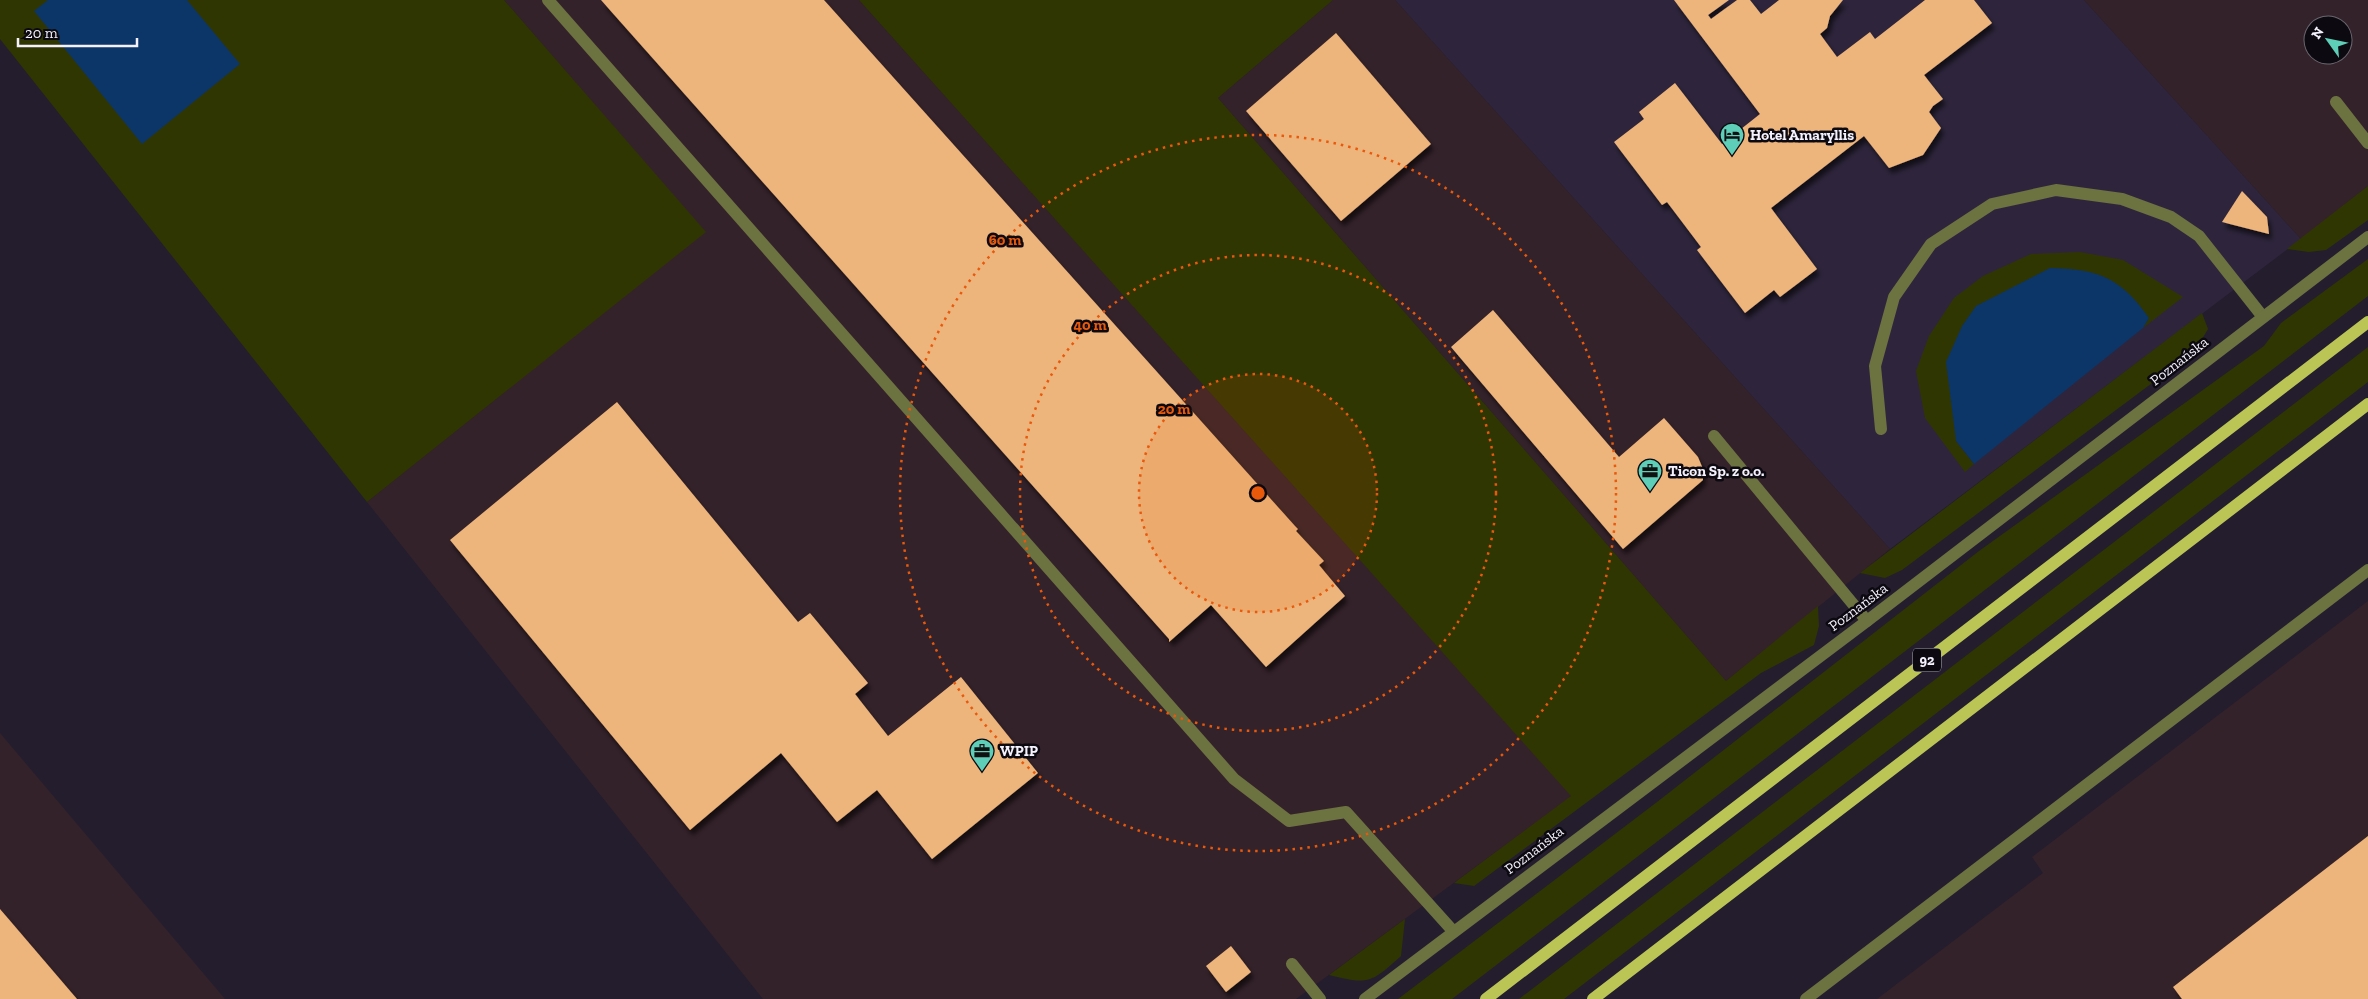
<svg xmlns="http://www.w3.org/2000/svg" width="2368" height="999" font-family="'Zilla Slab',serif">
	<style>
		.built { fill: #2e253c }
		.industrial { fill: #34222a; fill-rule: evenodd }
		.green { fill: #303602 }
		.water { fill: #0c3568 }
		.building { fill: #edb57b; filter: url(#shadow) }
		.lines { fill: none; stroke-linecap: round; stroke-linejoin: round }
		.lane { stroke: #6c7240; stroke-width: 12 }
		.street { stroke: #6c7240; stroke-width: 12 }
		.primary { stroke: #bac556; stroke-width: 12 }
		.ring { fill: none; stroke: #e8590c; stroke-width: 2.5; stroke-dasharray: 2.5 5 }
		.labels { text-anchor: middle; stroke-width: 5; stroke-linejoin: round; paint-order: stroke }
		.shield { fill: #0c0910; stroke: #afabb6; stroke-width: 1 }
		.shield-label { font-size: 14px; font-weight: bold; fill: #f5f1fd }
		.poi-label { font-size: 15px; font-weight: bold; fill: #f5f1fd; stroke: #0c0910; text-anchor: start }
		.street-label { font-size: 15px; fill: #f5f1fd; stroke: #0c0910 }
		.centre { fill: #e8590c; stroke: #0c0910; stroke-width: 2.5 }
		.ring-label { font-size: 15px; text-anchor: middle; font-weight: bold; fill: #e8590c; stroke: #0c0910; stroke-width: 5; stroke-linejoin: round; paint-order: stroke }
	</style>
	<defs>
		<filter id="shadow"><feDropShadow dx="3" dy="5.5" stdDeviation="2.5" flood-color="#0009"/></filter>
	</defs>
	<rect width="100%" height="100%" fill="#241d2e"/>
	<polygon class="built" points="1395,0 2084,0 2301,239 1890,549"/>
	<g class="industrial">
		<polygon points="504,0 859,0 1572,796 1296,999 763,999 367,502 705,232"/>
		<polygon points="1333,0 1395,0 1890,549 1726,681 1218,98"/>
		<path d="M2084,0H2368V186L2301,239ZM2313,25H2343V55H2313Z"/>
		<polygon points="2368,601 2368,999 1877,999 2043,873 2032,857"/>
		<polygon points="0,733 225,999 0,999"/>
	</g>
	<g class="green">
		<polygon points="0,0 504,0 706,232 367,502 0,39"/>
		<polygon points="859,0 1333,0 1218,98 1726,681 1818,606 1819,626 1814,645 1761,673 1474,886 1454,883 1571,796"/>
		<polygon points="2368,186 2368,220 2326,250 2309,252 2287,249"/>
		<polygon points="2080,252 2123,260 2183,297 2143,328 2149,318 1956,441 1974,464 1965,472 1925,418 1916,371 1929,336 1954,298 1983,276 2031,254"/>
		<polygon points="2368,259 2368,296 1452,999 1398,999 1657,802 1979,551 2264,346 2281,323"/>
		<polygon points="2202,313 2208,329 2195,351 1902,570 1885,578 1860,573"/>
		<polygon points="2368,347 2368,382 1564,999 1519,999"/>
		<path d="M1405,919L1401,956C1371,983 1369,985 1329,975Z"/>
	</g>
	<g class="water">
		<polygon points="48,0 187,0 240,64 142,144 34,11"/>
		<path d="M2050,268C2098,269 2120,277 2149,318L2143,328L1974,464L1956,441L1946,362L1962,326L1976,306Z"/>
	</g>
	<g class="building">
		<polygon points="601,0 824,0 1295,526 1298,529 1296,531 1324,561 1319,565 1345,596 1266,667 1211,605 1169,642 1169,639"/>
		<polygon points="1674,0 1729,0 1708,15 1711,19 1737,0 1750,0 1761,14 1779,0 1843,0 1830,16 1827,28 1820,34 1837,57 1870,32 1875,39 1925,0 1974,0 1992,23 1924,75 1943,99 1933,106 1929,112 1941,128 1923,155 1889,168 1864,136 1771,208 1817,269 1780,297 1774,290 1745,313 1697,250 1701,247 1667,202 1662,205 1614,142 1644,119 1639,112 1675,83 1722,144 1760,114"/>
		<polygon points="1336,33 1431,144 1341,221 1246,111"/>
		<polygon points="2242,191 2267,217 2269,234 2222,222"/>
		<polygon points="1493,310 1619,457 1664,418 1698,457 1703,469 1703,480 1623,549 1451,347"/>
		<polygon points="617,402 798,622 810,613 868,683 855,694 888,736 961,677 1038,773 932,859 877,790 837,822 781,753 690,830 450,540"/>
		<polygon points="2368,836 2368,999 2182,999 2173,987"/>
		<polygon points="0,909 77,999 0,999"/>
		<polygon points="1231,946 1251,972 1226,992 1206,966"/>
	</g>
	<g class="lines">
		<g class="lane">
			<polyline points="548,0 1234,779 1289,821 1346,812 1453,931"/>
			<polyline points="2336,102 2368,143"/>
			<polyline points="1881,429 1875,366 1894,297 1931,244 1992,204 2056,190 2122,199 2171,217 2199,236 2263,317"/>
			<polyline points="1714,436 1867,621"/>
			<polyline points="1292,964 1320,999"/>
		</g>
		<g class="street">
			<polyline points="1365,999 1867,621 2368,237"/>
			<polyline points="1806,999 2368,570"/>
		</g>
		<g class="primary">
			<polyline points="1486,999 2368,322"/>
			<polyline points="1593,999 2368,404"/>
		</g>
	</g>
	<circle cx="1258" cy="493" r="119" fill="#e8590c" fill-opacity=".12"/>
	<g class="ring">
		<circle cx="1258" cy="493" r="119"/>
		<circle cx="1258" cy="493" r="238"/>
		<circle cx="1258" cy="493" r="358"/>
	</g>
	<defs>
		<symbol id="hotel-pin" viewBox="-11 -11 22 30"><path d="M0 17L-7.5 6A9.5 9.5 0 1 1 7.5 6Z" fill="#5eceb8" stroke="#0c0910"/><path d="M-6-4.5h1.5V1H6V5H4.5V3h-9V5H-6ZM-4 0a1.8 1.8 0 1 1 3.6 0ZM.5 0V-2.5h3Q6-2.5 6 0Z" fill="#111"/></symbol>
		<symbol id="office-pin" viewBox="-11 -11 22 30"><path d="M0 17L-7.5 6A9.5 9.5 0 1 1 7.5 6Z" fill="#5eceb8" stroke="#0c0910"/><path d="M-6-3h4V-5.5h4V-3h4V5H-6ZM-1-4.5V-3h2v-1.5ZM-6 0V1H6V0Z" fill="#111"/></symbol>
	</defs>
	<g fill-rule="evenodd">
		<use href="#hotel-pin" x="1718" y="121" width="28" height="38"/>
		<use href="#office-pin" x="1636" y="457" width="28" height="38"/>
		<use href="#office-pin" x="968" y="737" width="28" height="38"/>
	</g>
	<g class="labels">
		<rect class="shield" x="1913" y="648.5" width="28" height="23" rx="4"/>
		<g class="shield-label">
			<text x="1927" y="665">92</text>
		</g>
		<g class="poi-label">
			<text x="1750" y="140">Hotel Amaryllis</text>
			<text x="1668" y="476">Ticon Sp. z o.o.</text>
			<text x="1000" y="756">WPIP</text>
		</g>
		<g class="street-label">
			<text transform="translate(2179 361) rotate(-38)" y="5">Poznańska</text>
			<text transform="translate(1858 607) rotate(-37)" y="5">Poznańska</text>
			<text transform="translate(1534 850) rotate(-37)" y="5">Poznańska</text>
		</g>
	</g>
	<circle cx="1258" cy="493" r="8" class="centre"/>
	<g class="ring-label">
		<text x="1005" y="245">60 m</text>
		<text x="1090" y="330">40 m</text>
		<text x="1174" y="414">20 m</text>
	</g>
	<g transform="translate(2328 40) rotate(303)"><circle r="24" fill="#0c0910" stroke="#69666f"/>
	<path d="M0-4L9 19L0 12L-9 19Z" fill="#5eceb8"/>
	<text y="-8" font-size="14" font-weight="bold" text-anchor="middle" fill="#f5f1fd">N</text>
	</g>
	<path d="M18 38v8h119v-8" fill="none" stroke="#f5f1fd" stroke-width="2.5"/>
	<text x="25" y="38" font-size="15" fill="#f5f1fd" stroke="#0c0910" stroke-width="4" paint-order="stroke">20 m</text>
</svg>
